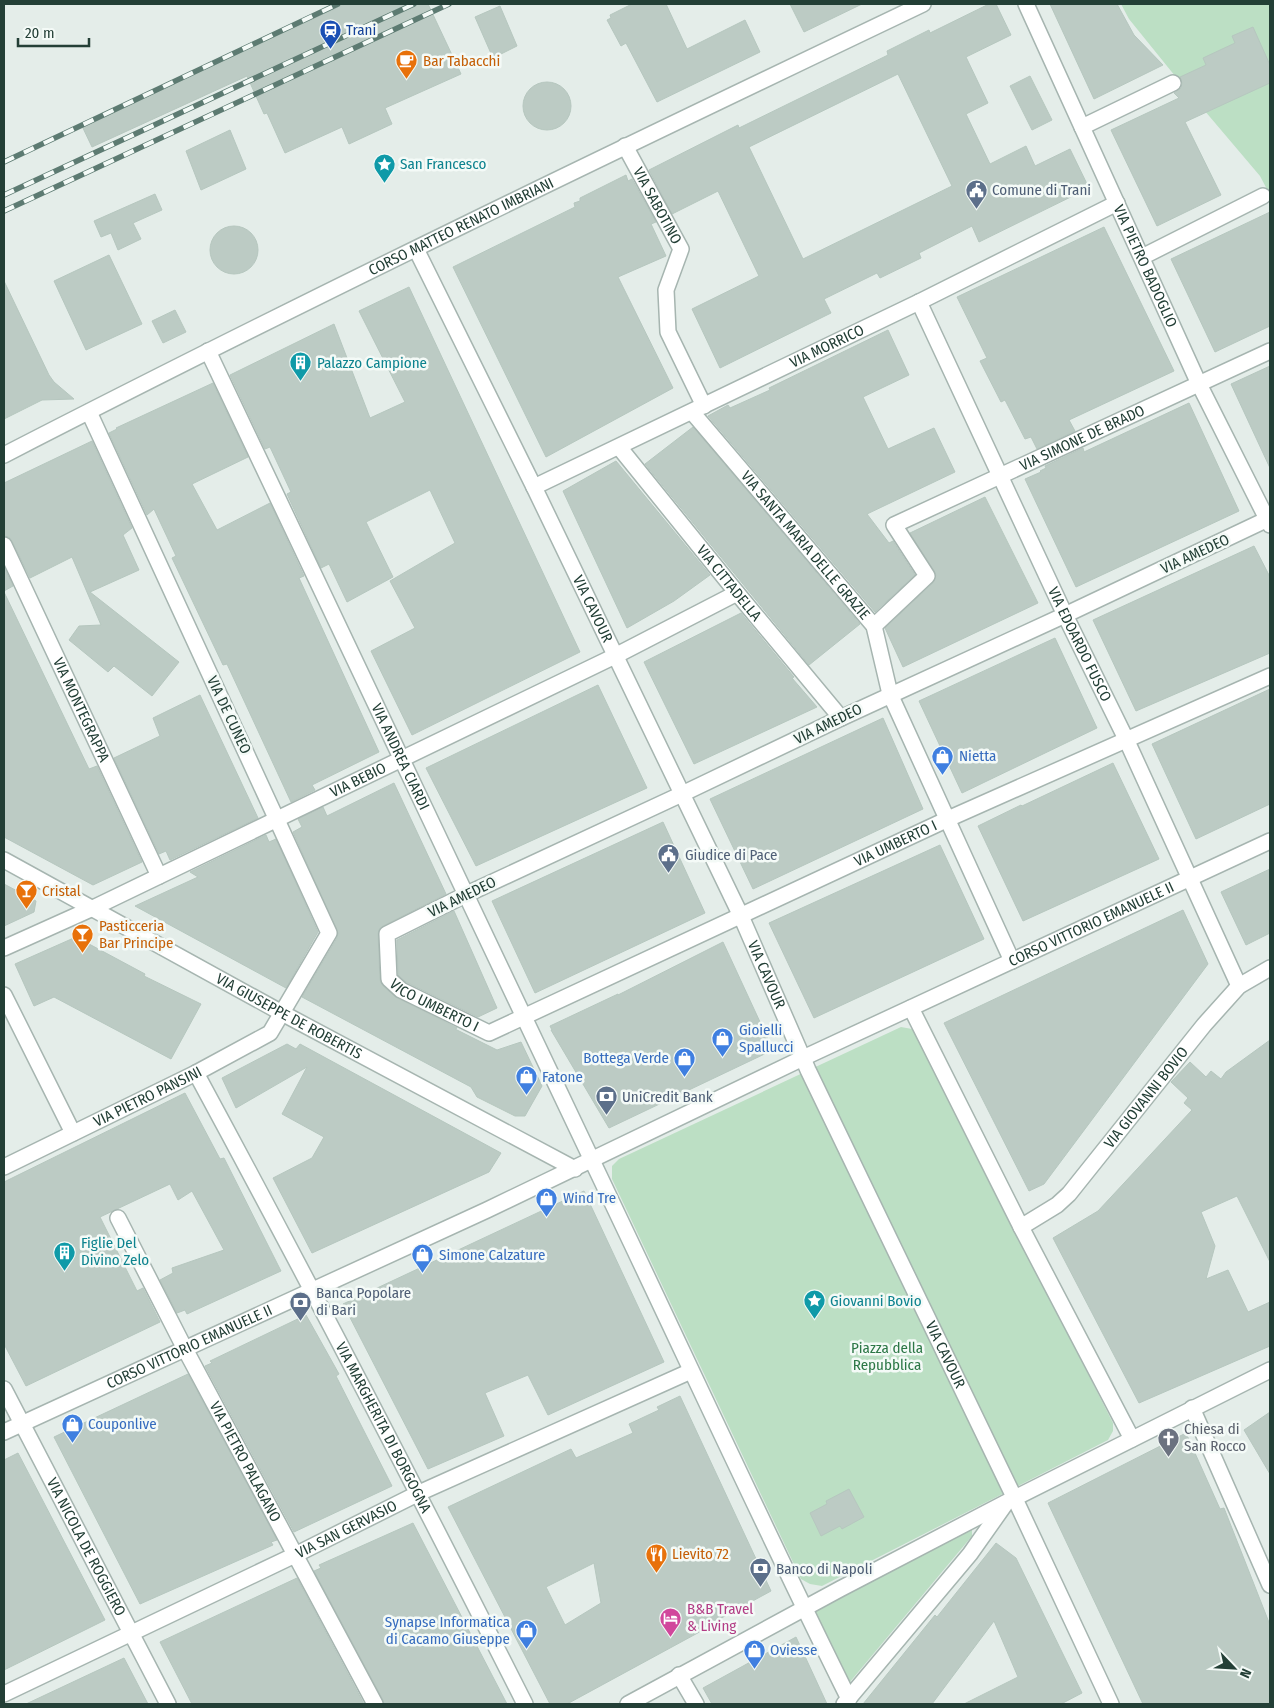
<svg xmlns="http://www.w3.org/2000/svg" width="1274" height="1708" font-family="'Fira Sans Condensed',sans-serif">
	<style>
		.green { fill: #bcdfc4 }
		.building { fill: #bccbc4; stroke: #b6c7bf; fill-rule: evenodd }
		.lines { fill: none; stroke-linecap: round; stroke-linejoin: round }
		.minor-casing { stroke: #a6b5b0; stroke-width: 18 }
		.minor { stroke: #fff; stroke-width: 15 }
		.rail-casing { stroke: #5d7b72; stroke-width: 5.5 }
		.rail { stroke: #f4faf7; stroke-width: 4; stroke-dasharray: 11; stroke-linecap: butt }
		.labels { text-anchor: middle; stroke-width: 5; stroke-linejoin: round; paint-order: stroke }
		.transit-label { font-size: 15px; fill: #164399; stroke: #f4faf7; text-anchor: start }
		.food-label { font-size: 15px; fill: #c56008; stroke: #f4faf7; text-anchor: start }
		.culture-label { font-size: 15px; fill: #0d838f; stroke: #f4faf7; text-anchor: start }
		.service-label { font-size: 15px; fill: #4e5e75; stroke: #f4faf7; text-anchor: start }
		.street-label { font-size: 15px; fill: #233f36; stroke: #f4faf7 }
		.shop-label { font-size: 15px; fill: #366cbe; stroke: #f4faf7; text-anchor: start }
		.park-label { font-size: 15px; fill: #2c7746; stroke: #f4faf7 }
		.worship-label { font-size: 15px; fill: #5b616d; stroke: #f4faf7; text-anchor: start }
		.hotel-label { font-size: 15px; fill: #b23c85; stroke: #f4faf7; text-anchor: start }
	</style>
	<rect width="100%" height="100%" fill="#e4ede9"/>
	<g class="green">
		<polygon points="1121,4 1270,4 1270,195 1260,176 1171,71 1129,19"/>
		<polygon points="901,1027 912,1029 917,1036 1113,1423 1113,1431 1108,1440 822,1586 810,1584 801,1579 612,1179 612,1166 619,1159"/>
		<polygon points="972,1527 972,1536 849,1683 813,1611"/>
	</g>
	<g class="building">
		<polygon points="345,4 428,4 461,74 385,108 392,124 349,144 342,127 285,153 267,113 264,114 247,76 92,147 82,126"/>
		<polygon points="632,4 666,4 687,49 745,20 760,52 657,102 626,43 621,46 607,20 611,18 610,15"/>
		<polygon points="790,4 862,4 804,32"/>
		<path d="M989,4H996L1011,35L966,57L988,103L966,114L990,164L1026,146L1035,166L1070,149L1089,188L979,242L972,226L919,253L921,258L880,278L877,273L824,299L831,313L720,368L692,309L759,276L718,191L672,214L649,170L738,125L739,128L888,55L887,51L929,30L930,33ZM898,74L952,186L803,259L749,147Z"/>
		<polygon points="1050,4 1117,4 1134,35 1163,65 1094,99"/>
		<polygon points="500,6 517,46 493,58 475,17"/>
		<polygon points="1253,27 1270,65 1270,83 1185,122 1221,195 1157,226 1111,130 1179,98 1174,93 1181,88 1182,83 1180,77 1206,65 1203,58 1235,43 1232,36"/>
		<polygon points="1030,76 1052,120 1032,130 1010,86"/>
		<circle cx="547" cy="106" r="24"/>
		<polygon points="230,130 246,169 201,190 186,151"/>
		<polygon points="626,175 628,181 632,179 656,222 651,224 666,256 618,277 673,388 546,457 453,267 575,207 574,203 580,201 580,198"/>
		<polygon points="155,194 162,210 133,223 141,239 118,250 111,233 101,237 94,221"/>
		<polygon points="1270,212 1270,326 1215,352 1171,259"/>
		<circle cx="234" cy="250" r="24"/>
		<polygon points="1104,227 1174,371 1069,420 1075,431 1037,449 1031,437 1025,439 1005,400 1001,402 980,361 987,358 957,297"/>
		<polygon points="109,255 142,324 86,350 54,281"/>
		<polygon points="4,281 49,375 54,382 74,399 42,400 4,419"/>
		<polygon points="409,287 580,652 412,735 371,651 415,628 390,581 455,543 430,490 366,522 393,577 347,602 329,564 321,568 287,494 291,492 270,447 265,449 230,375 334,324 370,418 405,402 359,311"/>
		<polygon points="175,310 186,332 163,343 152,321"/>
		<polygon points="888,330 909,375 863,397 888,449 934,428 955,472 867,514 889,543 893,541 915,575 875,612 708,416 728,405 730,408 770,390 769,388"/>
		<polygon points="1270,366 1270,468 1231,384"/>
		<polygon points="213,383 248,457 192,484 217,530 270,503 304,576 299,578 379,752 312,785 315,790 291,802 227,664 223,665 172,558 176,556 154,509 147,515 109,433 117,429 116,428"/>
		<polygon points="1189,403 1239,511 1076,587 1025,479 1041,472 1040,471 1046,468 1045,466 1083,448 1084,452"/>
		<polygon points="693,427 860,624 809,665 645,464"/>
		<polygon points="92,441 132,528 123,535 139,570 90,592 179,662 152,696 114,666 108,672 69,640 79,626 101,625 72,557 30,578 12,541 9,537 4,536 4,483"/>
		<polygon points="616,461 710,575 674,601 627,628 563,491"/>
		<polygon points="985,497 1038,603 903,667 885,628 933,583 936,575 910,533"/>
		<polygon points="1254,546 1270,577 1270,653 1136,711 1093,620"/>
		<polygon points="4,567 13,586 4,591"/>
		<polygon points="4,592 89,769 97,766 142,862 93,885 4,837"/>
		<polygon points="741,613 794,677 792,678 817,707 694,764 644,662"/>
		<polygon points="1055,638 1097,728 962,793 919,701"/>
		<polygon points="598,685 647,788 476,866 426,768"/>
		<polygon points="1270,689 1270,804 1196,839 1152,744"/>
		<polygon points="200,695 258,818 170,860 166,851 159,854 114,758 160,736 153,718"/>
		<polygon points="883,718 923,809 753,889 710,799"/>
		<polygon points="1113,763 1159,859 1023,921 978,826 1021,805 1022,806"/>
		<polygon points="394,783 446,894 383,926 379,929 378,934 380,980 383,986 397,998 457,1028 455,1029 497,1050 521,1042 542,1086 525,1116 515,1116 477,1097 471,1087 302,997 337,938 338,933 293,832 302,827 298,819 323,807 327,816"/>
		<polygon points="663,822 705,913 535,993 492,901"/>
		<polygon points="266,835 269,842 276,839 318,932 286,988 135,906 198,877 190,872"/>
		<polygon points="940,845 984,939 814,1018 769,923"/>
		<polygon points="1270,869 1270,933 1246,945 1221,892"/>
		<polygon points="4,884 36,901 34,912 4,926"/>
		<polygon points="1183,910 1208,964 1044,1184 1029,1191 944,1023"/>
		<polygon points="454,911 497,1008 478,1017 406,982 398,975 397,940"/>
		<polygon points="76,937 145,974 144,976 201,1004 171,1059 54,997 34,1006 15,964"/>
		<polygon points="723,942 773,1050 609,1128 551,1030 552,1030 550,1026 618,994 618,995"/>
		<polygon points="1270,1040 1270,1262 1237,1196 1201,1212 1215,1246 1206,1279 1228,1270 1248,1312 1270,1302 1270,1346 1139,1403 1053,1238 1098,1211 1192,1110 1184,1103 1188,1098 1171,1082 1190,1062 1206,1077 1211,1071 1221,1079 1226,1072"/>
		<polygon points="287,1044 296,1049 300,1044 501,1153 489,1172 312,1253 273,1178 312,1158 324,1137 282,1114 307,1067 236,1108 222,1078"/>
		<polygon points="185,1093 220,1159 224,1158 281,1271 187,1314 185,1310 177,1313 160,1280 173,1273 172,1268 224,1250 192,1191 178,1200 170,1184 100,1217 137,1291 143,1288 160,1322 26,1386 4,1344 4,1182"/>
		<polygon points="584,1191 664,1362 548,1415 528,1375 485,1393 504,1436 428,1469 343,1304"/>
		<polygon points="306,1315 339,1374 336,1376 392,1486 294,1532 205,1366 212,1363 210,1361"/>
		<polygon points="188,1374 277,1540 271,1542 273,1545 140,1604 54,1437"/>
		<path d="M680,1396L771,1591L705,1627V1629L567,1704H550L448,1507L571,1449L576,1458L633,1433L629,1424L659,1410L657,1407ZM594,1563L601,1603L565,1625L546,1587Z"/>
		<polygon points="1270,1412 1270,1474 1244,1430"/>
		<polygon points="1186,1433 1220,1509 1224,1508 1270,1625 1270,1704 1143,1704 1048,1503"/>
		<polygon points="18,1453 105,1620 4,1670 4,1460"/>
		<polygon points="849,1489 864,1517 842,1529 840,1526 821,1536 810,1513 827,1504 826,1501"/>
		<polygon points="413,1523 507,1704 384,1704 383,1700 314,1571 321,1568 319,1565"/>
		<polygon points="996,1543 1016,1558 1082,1693 1061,1704 964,1704 1018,1677 994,1621 932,1704 863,1704 935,1615 937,1617"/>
		<polygon points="297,1578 364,1704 192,1704 160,1642"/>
		<polygon points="796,1637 827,1704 712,1704 703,1688"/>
		<polygon points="124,1658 148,1704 26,1704"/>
	</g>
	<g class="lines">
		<defs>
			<g id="minor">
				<path id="s1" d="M1026,4L1199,384L1270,525"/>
				<polyline points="1082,127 1173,83"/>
				<path id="s2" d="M625,146L681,249L666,290L668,332L704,406"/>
				<path id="s3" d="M416,249L534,487L741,916L808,1070L1015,1499L1111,1704"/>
				<polyline points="1142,257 1263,196"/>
				<path id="s4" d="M919,302L1065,615L1126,739L1239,986"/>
				<path id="s5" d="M208,351C348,645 486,938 626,1232C700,1388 772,1544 849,1699"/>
				<path id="s6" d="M692,412L874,626L890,694L1012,961"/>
				<path id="s7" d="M619,447L737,593L841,718"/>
				<path id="s8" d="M4,455C307,299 615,151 923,4"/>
				<path id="s9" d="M534,487L919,302L1117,203"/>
				<path id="s10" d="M1270,518L1065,615L841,718L682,794L465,895L387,934L389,979L401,990L489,1033L948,819L1270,676"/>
				<path id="s11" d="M4,545L159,876"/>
				<path id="s12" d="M874,626L927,576L894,525L1270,351"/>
				<path id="s13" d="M4,860L282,1013L575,1169"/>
				<path id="s14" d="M4,948L93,908L615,656L737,593"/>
				<polyline points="4,995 73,1133"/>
				<polyline points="911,1008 1021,1227 1132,1439"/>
				<path id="s15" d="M196,1073C309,1282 418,1492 525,1704"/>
				<path id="s16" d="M4,1167L196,1073L270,1033L329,933L89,412"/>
				<path id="s17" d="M118,1218L185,1349L375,1704"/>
				<path id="s18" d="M1021,1227L1057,1205L1069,1194L1204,1025L1239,986L1270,968"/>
				<path id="s19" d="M4,1389L168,1704"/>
				<polyline points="1192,1408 1270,1585"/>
				<path id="s20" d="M4,1432L487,1210L803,1058L1270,841"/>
				<polyline points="679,1675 696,1704"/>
				<path id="s21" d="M4,1694L295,1555L419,1493L691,1371"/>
				<polyline points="628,1704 840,1589 1007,1502 1270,1370"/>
				<polyline points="844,1704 970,1554 1006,1503"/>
			</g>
		</defs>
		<use href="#minor" class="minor-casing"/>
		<use href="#minor" class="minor"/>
		<defs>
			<g id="rail">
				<polyline points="4,162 338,4"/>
				<polyline points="4,195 414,4"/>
				<polyline points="4,211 449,4"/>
			</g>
		</defs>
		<use href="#rail" class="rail-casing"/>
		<use href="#rail" class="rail"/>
	</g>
	<defs>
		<symbol id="station-pin" viewBox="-11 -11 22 30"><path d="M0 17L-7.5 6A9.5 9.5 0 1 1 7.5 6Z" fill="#1a4fb4" stroke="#f4faf7"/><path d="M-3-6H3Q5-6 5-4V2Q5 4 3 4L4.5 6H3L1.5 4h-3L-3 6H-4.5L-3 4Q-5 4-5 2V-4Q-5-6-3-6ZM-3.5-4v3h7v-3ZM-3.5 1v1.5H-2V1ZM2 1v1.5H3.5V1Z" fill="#fff"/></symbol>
		<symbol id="cafe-pin" viewBox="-11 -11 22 30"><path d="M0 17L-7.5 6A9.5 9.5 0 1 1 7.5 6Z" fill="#e8710a" stroke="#f4faf7"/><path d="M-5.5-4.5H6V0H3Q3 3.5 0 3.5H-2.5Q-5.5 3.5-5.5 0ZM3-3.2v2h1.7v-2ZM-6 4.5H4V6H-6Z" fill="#fff"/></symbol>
		<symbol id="sight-pin" viewBox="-11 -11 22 30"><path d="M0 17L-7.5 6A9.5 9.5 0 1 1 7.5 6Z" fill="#0f9aa8" stroke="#f4faf7"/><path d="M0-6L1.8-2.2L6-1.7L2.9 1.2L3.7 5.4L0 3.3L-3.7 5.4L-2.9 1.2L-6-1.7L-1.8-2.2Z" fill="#fff"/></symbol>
		<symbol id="civic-pin" viewBox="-11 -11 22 30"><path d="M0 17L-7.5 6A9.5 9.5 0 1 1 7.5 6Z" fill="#5c6f8a" stroke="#f4faf7"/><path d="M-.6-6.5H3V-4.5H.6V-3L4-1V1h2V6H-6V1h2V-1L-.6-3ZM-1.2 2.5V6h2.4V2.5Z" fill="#fff"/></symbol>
		<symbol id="building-pin" viewBox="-11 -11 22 30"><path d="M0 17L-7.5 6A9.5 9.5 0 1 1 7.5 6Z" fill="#0f9aa8" stroke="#f4faf7"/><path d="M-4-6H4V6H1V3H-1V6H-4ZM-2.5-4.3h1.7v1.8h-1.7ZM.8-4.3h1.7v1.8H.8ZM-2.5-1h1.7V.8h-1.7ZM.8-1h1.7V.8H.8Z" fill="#fff"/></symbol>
		<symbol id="shop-pin" viewBox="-11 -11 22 30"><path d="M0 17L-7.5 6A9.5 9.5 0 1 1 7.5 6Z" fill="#3f7fe0" stroke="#f4faf7"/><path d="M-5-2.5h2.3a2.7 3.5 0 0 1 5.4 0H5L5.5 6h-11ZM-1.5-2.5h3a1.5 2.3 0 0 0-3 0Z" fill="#fff"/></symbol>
		<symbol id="bar-pin" viewBox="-11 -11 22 30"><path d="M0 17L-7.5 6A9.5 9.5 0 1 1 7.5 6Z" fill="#e8710a" stroke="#f4faf7"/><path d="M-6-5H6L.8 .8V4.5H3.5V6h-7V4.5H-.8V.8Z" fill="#fff"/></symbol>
		<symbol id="bank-pin" viewBox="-11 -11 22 30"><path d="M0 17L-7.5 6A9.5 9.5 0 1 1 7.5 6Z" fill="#5c6f8a" stroke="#f4faf7"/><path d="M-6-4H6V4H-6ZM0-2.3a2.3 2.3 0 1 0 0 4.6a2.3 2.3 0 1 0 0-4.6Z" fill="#fff"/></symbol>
		<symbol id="church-pin" viewBox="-11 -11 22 30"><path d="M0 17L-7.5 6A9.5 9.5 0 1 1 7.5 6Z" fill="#6b7280" stroke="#f4faf7"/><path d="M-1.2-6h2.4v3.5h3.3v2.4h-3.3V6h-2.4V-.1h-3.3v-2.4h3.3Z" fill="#fff"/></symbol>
		<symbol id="restaurant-pin" viewBox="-11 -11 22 30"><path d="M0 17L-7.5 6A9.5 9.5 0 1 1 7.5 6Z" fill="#e8710a" stroke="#f4faf7"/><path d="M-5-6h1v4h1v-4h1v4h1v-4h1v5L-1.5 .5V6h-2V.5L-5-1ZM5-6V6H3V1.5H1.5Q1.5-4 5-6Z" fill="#fff"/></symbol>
		<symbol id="hotel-pin" viewBox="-11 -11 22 30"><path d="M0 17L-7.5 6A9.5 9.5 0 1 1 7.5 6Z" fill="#d1479c" stroke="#f4faf7"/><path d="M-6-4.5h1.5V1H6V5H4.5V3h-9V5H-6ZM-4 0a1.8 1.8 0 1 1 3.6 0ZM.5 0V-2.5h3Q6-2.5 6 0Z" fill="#fff"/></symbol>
	</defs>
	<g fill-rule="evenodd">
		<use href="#station-pin" x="318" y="18" width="25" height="34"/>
		<use href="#cafe-pin" x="394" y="48" width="25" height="34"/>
		<use href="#sight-pin" x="372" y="152" width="25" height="34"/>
		<use href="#civic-pin" x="964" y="178" width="25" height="34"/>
		<use href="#building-pin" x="288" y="350" width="25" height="34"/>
		<use href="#shop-pin" x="930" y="744" width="25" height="34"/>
		<use href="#civic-pin" x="656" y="842" width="25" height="34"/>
		<use href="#bar-pin" x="14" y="878" width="25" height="34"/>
		<use href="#bar-pin" x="70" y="922" width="25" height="34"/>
		<use href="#shop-pin" x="710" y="1026" width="25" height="34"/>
		<use href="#shop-pin" x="672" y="1046" width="25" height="34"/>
		<use href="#shop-pin" x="514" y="1064" width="25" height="34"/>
		<use href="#bank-pin" x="594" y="1084" width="25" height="34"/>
		<use href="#shop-pin" x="534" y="1186" width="25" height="34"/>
		<use href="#building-pin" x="52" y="1240" width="25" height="34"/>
		<use href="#shop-pin" x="410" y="1242" width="25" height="34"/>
		<use href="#sight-pin" x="802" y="1288" width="25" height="34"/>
		<use href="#bank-pin" x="288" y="1290" width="25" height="34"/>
		<use href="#shop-pin" x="60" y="1412" width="25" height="34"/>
		<use href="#church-pin" x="1156" y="1426" width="25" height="34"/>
		<use href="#restaurant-pin" x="644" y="1542" width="25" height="34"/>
		<use href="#bank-pin" x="748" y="1556" width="25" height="34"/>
		<use href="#hotel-pin" x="658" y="1606" width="25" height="34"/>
		<use href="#shop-pin" x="514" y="1618" width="25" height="34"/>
		<use href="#shop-pin" x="742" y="1638" width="25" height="34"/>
	</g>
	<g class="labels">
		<g class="transit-label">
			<text x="346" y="35">Trani</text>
		</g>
		<g class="food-label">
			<text x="423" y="66">Bar Tabacchi</text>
			<text x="42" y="896">Cristal</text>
			<text x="99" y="931">Pasticceria<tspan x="99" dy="17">Bar Principe</tspan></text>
			<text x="672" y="1559">Lievito 72</text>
		</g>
		<g class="culture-label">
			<text x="400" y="169">San Francesco</text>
			<text x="317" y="368">Palazzo Campione</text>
			<text x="81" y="1248">Figlie Del<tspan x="81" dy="17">Divino Zelo</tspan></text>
			<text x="830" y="1306">Giovanni Bovio</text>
		</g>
		<g class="service-label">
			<text x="992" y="195">Comune di Trani</text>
			<text x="685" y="860">Giudice di Pace</text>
			<text x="622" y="1102">UniCredit Bank</text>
			<text x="316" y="1298">Banca Popolare<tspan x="316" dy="17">di Bari</tspan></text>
			<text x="776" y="1574">Banco di Napoli</text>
		</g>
		<g class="street-label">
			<text dy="5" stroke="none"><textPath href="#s2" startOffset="68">VIA SABOTINO</textPath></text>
			<text dy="5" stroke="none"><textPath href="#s8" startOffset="511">CORSO MATTEO RENATO IMBRIANI</textPath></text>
			<text dy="5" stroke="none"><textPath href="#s1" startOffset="288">VIA PIETRO BADOGLIO</textPath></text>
			<text dy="5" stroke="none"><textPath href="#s9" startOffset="325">VIA MORRICO</textPath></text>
			<text dy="5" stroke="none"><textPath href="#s12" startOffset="341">VIA SIMONE DE BRADO</textPath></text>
			<text dy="5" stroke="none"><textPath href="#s6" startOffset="175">VIA SANTA MARIA DELLE GRAZIE</textPath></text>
			<text transform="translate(1195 554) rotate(-25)" y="5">VIA AMEDEO</text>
			<text dy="5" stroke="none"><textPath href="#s7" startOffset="175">VIA CITTADELLA</textPath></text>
			<text dy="5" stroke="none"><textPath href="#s3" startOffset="401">VIA CAVOUR</textPath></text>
			<text dy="5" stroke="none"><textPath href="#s4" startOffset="378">VIA EDOARDO FUSCO</textPath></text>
			<text dy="5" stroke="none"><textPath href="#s11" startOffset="182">VIA MONTEGRAPPA</textPath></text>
			<text transform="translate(229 715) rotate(65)" y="5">VIA DE CUNEO</text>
			<text transform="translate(828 724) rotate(-26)" y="5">VIA AMEDEO</text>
			<text dy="5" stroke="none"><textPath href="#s5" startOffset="449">VIA ANDREA CIARDI</textPath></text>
			<text dy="5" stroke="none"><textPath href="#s14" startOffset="392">VIA BEBIO</textPath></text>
			<text dy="5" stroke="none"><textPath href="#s10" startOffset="1584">VIA UMBERTO I</textPath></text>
			<text transform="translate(462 897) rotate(-26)" y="5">VIA AMEDEO</text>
			<text dy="5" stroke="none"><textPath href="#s20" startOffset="1200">CORSO VITTORIO EMANUELE II</textPath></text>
			<text dy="5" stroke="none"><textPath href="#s3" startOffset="806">VIA CAVOUR</textPath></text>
			<text dy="5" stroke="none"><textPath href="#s10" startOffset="1074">VICO UMBERTO I</textPath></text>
			<text dy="5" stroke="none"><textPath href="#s13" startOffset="325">VIA GIUSEPPE DE ROBERTIS</textPath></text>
			<text dy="5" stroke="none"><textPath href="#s16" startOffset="160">VIA PIETRO PANSINI</textPath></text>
			<text dy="5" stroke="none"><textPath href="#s18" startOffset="182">VIA GIOVANNI BOVIO</textPath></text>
			<text dy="5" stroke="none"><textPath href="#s20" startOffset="204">CORSO VITTORIO EMANUELE II</textPath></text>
			<text dy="5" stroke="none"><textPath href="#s3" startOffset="1226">VIA CAVOUR</textPath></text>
			<text dy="5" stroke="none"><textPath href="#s15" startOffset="401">VIA MARGHERITA DI BORGOGNA</textPath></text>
			<text dy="5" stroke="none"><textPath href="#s17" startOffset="275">VIA PIETRO PALAGANO</textPath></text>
			<text dy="5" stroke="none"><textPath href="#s21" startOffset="380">VIA SAN GERVASIO</textPath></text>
			<text dy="5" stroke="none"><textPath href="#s19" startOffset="178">VIA NICOLA DE ROGGIERO</textPath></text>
		</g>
		<g class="shop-label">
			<text x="959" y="761">Nietta</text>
			<text x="739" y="1035">Gioielli<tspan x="739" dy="17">Spallucci</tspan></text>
			<text x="669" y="1063" text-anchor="end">Bottega Verde</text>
			<text x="542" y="1082">Fatone</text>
			<text x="563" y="1203">Wind Tre</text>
			<text x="439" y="1260">Simone Calzature</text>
			<text x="88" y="1429">Couponlive</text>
			<text x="510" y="1627" text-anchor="end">Synapse Informatica<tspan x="510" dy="17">di Cacamo Giuseppe</tspan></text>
			<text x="770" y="1655">Oviesse</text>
		</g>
		<g class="park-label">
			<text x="887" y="1353">Piazza della<tspan x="887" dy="17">Repubblica</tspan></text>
		</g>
		<g class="worship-label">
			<text x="1184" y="1434">Chiesa di<tspan x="1184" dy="17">San Rocco</tspan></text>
		</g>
		<g class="hotel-label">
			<text x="687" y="1614">B&amp;B Travel<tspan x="687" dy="17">&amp; Living</tspan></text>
		</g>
	</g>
	<rect width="1274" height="1708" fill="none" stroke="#233f36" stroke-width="10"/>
	<g transform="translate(1234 1668) rotate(115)" stroke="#f4faf7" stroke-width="4" paint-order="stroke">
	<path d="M0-4L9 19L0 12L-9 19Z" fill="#233f36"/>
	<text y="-8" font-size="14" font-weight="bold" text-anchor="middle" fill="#233f36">N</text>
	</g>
	<path d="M18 38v8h71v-8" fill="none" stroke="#233f36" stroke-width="2.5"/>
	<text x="25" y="38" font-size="15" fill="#233f36" stroke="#f4faf7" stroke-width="4" paint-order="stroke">20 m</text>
</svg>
